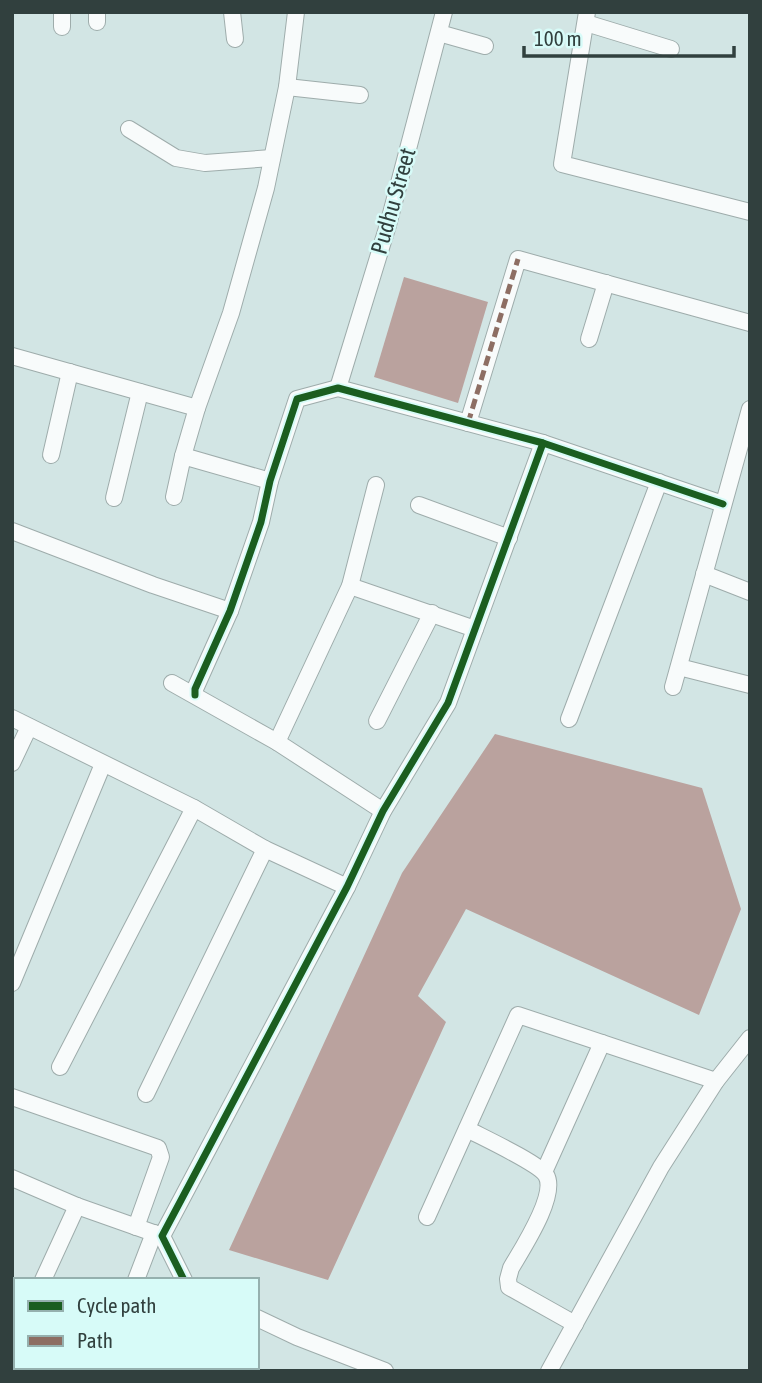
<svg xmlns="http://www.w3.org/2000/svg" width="762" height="1383" font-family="'Asap Condensed',sans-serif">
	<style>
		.water { fill: #baa29e }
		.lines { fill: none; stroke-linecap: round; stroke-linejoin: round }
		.minor-casing { stroke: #9eacab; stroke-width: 18 }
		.minor { stroke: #f8fbfb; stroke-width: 16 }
		.quiet { stroke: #8d6e63; stroke-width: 5; stroke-dasharray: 10 5; stroke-linecap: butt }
		.cycleway-casing { stroke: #d7fbf8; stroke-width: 11 }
		.cycleway { stroke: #1b5e20; stroke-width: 7 }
		.labels { text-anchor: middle; stroke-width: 5; stroke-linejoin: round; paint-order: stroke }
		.street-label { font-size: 23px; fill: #31403e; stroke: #d7fbf8 }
	</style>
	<rect width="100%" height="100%" fill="#d2e5e4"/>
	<g class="water">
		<polygon points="404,277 488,302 458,403 374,377"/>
		<polygon points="495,734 702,788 741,909 699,1015 466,909 418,996 446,1022 328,1280 229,1250 402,873"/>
	</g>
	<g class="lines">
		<defs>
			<g id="minor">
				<polyline points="97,12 97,22"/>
				<polyline points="232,12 235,39"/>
				<polyline points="587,12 562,164 750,212"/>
				<polyline points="586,23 671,49"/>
				<polyline points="62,27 62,12"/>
				<polyline points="439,33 485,46"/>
				<polyline points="287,87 360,95"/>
				<polyline points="129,129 176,158 205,163 272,158"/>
				<polyline points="589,339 606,283"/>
				<polyline points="12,356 197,408"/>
				<polyline points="338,388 388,225 444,12"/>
				<polyline points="468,423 518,259 750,323"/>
				<polyline points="51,455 70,372"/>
				<polyline points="183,456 270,481"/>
				<polyline points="174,497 183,456 197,408 231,313 266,188 287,87 296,12"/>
				<polyline points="114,498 140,392"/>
				<polyline points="419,505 509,538"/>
				<polyline points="12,531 153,585 230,611"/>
				<polyline points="704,574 750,592"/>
				<polyline points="350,586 475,629"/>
				<polyline points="679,667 750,685"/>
				<polyline points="172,683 277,742 383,811"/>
				<polyline points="673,687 750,409"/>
				<polyline points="195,695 195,689 230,611 261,522 270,481 297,399 338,388 543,443 723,504"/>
				<polyline points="12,718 194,808 265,849 347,887"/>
				<polyline points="569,719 659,482"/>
				<polyline points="377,721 432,613"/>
				<polyline points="277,742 350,586 376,485"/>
				<polyline points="12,763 29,727"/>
				<polyline points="12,983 103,764"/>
				<polyline points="60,1067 194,808"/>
				<polyline points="146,1094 265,849"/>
				<polyline points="12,1097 158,1148 161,1157 136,1227"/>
				<path d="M467,1129C482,1137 538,1163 546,1175C558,1195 522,1249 511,1268L508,1279L509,1287L575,1324"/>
				<polyline points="544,1172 602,1043"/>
				<polyline points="12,1178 77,1206 162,1236"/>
				<polyline points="427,1217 518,1015 716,1081"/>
				<polyline points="43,1280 77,1206"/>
				<polyline points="136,1280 154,1233"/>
				<polyline points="184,1280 162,1236 347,887 383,811 448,703 543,443"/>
				<polyline points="257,1318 297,1337 385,1371"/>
				<polyline points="549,1371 661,1167 716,1081 750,1038"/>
			</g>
		</defs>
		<use href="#minor" class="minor-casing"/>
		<use href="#minor" class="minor"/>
		<polyline class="quiet" points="468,423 518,259"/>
		<defs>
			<g id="cycleway">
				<polyline points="195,695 195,689 230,611 261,522 270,481 297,399 338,388 543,443 723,504"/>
				<polyline points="184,1280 162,1236 347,887 383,811 448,703 543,443"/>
			</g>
		</defs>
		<use href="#cycleway" class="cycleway-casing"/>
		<use href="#cycleway" class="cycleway"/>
	</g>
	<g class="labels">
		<g class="street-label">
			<text transform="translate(393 201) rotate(-74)" y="8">Pudhu Street</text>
		</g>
	</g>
	<rect width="762" height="1383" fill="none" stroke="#31403e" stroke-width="28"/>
	<rect x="14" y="1278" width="245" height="91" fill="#d7fbf8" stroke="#95b0ae" stroke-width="2"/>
	<rect x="28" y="1301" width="35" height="10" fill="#1b5e20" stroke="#95b0ae" stroke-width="2"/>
	<text x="77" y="1313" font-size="21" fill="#31403e">Cycle path</text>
	<rect x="28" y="1336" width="35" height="10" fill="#8d6e63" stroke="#95b0ae" stroke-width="2"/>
	<text x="77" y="1348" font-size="21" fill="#31403e">Path</text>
	<path d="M524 46v10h210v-10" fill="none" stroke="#31403e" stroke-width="3.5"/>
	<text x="534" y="46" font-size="21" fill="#31403e" stroke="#d7fbf8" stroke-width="5" paint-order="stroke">100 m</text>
</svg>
